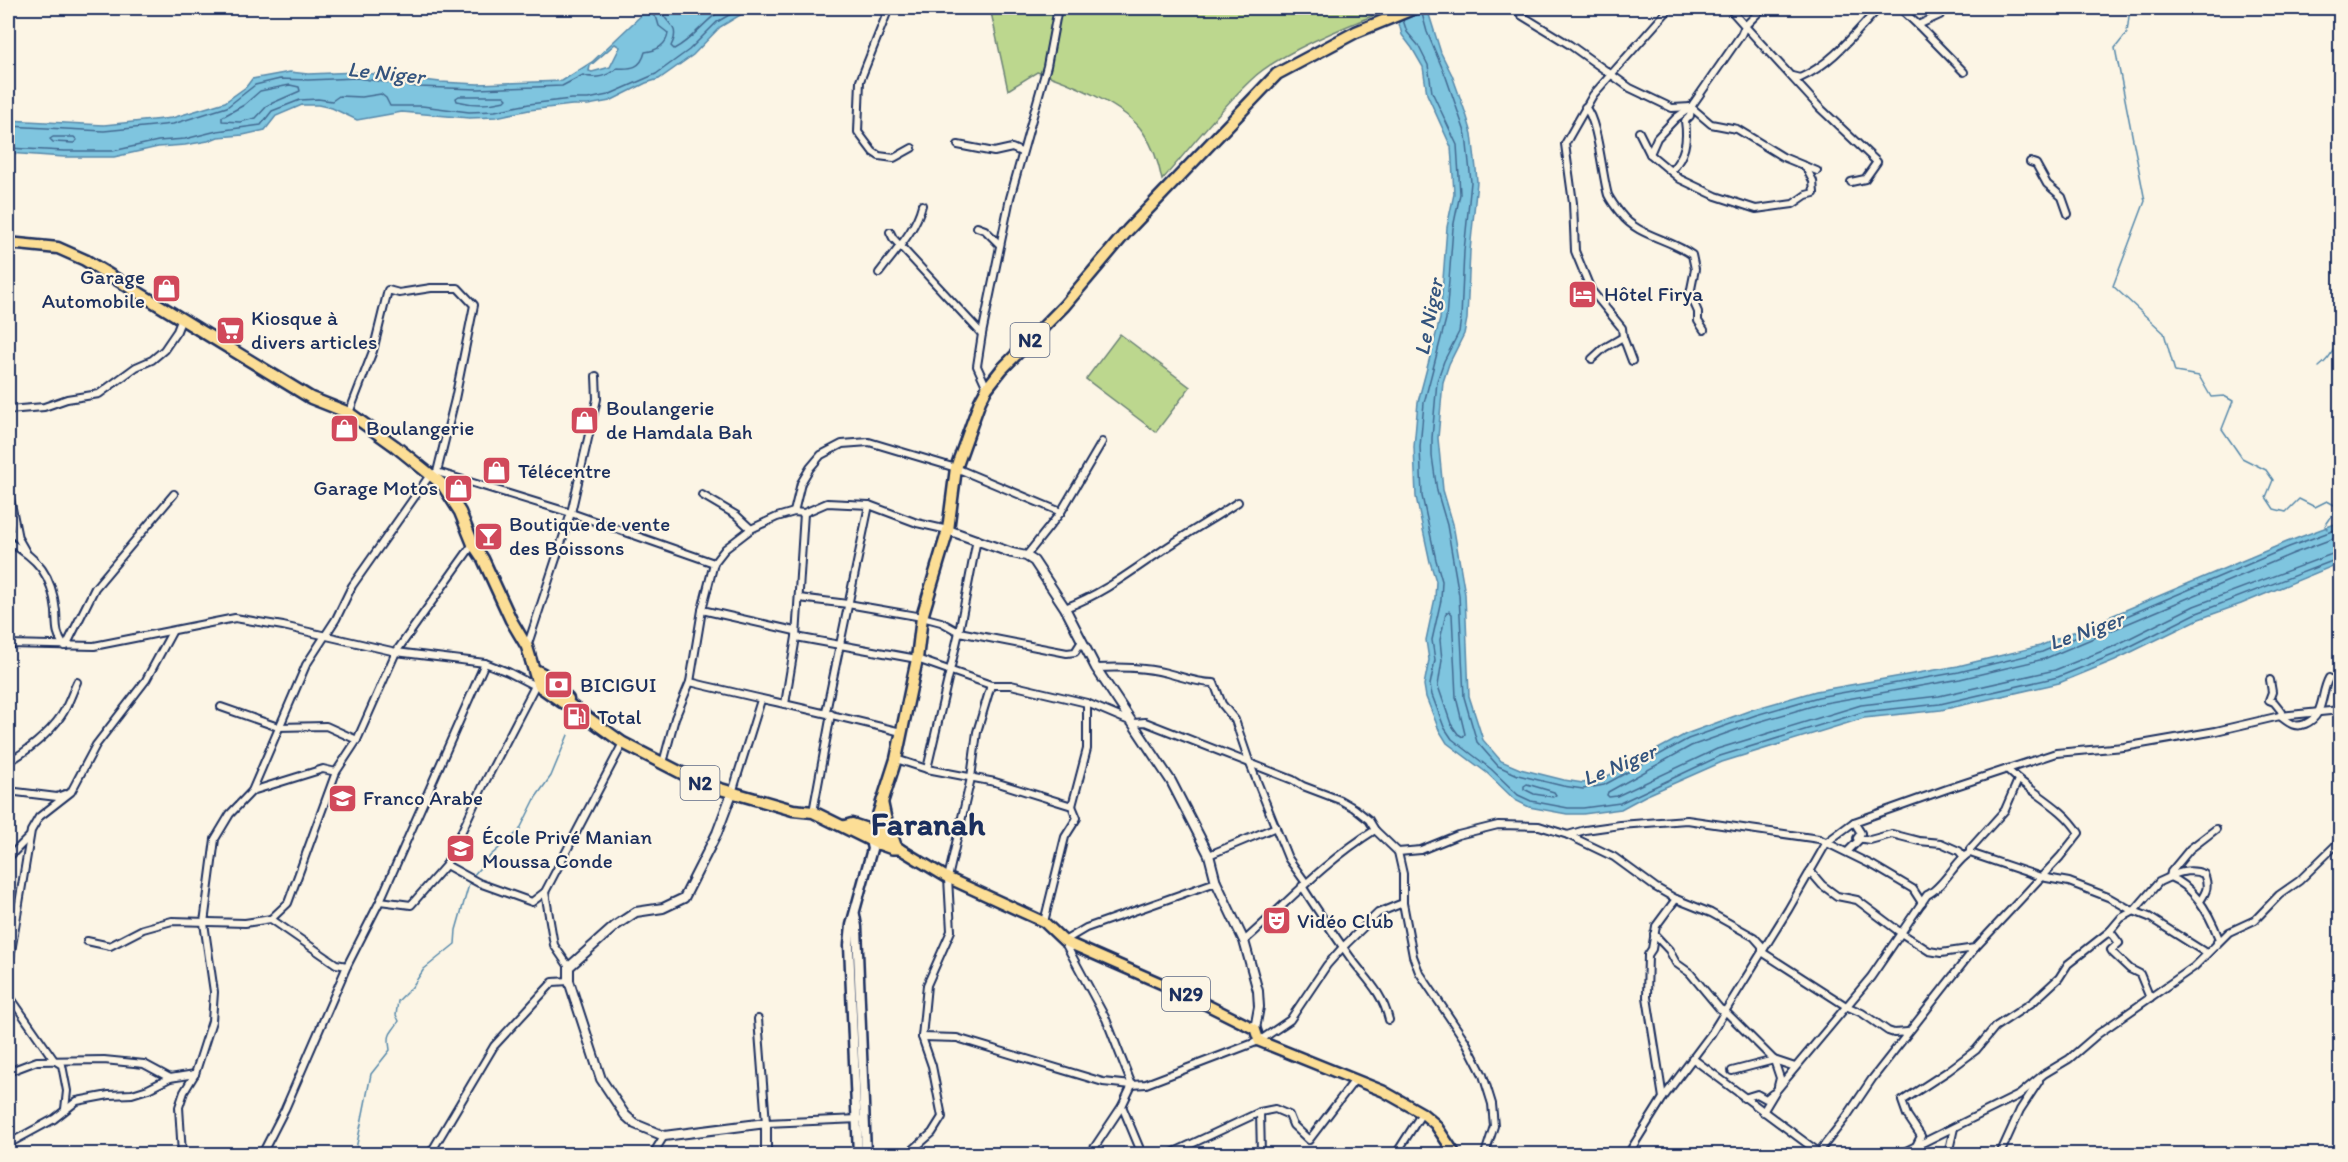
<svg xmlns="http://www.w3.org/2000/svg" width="2348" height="1162" font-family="Itim,sans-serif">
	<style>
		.green { fill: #bcd78e; stroke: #6c8376; stroke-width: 1.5 }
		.water { fill: #7fc5df; stroke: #5789ab; stroke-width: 1.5; fill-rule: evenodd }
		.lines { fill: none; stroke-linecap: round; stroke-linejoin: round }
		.shore { stroke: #436b92; stroke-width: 1.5 }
		.stream { stroke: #5789ab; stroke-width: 1.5 }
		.minor-casing { stroke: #1b2f5e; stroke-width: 10 }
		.tertiary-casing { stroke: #1b2f5e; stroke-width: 12 }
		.secondary-casing { stroke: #1b2f5e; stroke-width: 13 }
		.primary-casing { stroke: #1b2f5e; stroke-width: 14 }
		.trunk-casing { stroke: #1b2f5e; stroke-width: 15 }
		.minor { stroke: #fcf5e5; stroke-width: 6 }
		.tertiary { stroke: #fcf5e5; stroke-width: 8 }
		.secondary { stroke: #fcf5e5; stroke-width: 8 }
		.primary { stroke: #fcde96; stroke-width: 9 }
		.trunk { stroke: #fcde96; stroke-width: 10 }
		.labels { text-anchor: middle; stroke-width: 4.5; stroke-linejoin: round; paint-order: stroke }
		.shield { fill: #fcf5e5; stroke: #5e6a86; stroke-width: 1.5 }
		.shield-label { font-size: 20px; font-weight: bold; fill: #1b2f5e }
		.poi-label { font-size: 21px; fill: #1b2f5e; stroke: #fcf5e5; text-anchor: start }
		.water-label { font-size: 22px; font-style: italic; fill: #34547e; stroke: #fcf5e5 }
		.town-label { font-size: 33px; font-weight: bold; fill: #1b2f5e; stroke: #fcf5e5 }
	</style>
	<rect width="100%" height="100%" fill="#fcf5e5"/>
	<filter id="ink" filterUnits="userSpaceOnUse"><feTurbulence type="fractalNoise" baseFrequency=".0167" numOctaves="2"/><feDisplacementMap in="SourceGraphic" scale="12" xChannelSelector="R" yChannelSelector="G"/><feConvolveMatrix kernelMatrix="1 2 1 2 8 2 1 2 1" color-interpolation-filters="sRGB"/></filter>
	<g filter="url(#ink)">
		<g class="green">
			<path d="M990,8H1393C1353,23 1281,51 1251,80C1219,110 1191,147 1162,180C1159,164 1153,146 1143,132C1126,106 1067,81 1037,72L1008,90Z"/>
			<polygon points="1120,334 1190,387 1156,432 1086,379"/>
		</g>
		<g class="water">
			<path d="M649,8H752L720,27L693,55L659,79L646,83L610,101L588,105H572L529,110L496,117L469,118L402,112L357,120L332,108L318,105H302L276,116L265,130L243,135L218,137L208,141L185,145L158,147L114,157H64L8,153V120L104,125L172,118L225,102L246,87L252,79L290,72L308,74L358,72L440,82L478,84L562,81L592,62ZM615,44L620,47L610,67L592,72L589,71L590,66Z"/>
			<polygon points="1395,8 1427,8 1441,53 1452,75 1467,117 1472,134 1476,169 1477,182 1470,251 1467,319 1464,334 1449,364 1443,382 1438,438 1443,490 1453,524 1465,594 1469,696 1483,740 1501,761 1520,769 1564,780 1583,783 1602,779 1686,734 1754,709 1816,691 1958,666 2040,646 2287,542 2340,522 2340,563 2241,604 2199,619 2115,660 2059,683 1941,710 1864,718 1722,762 1645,796 1621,809 1583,814 1567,814 1529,807 1515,800 1487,773 1447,743 1439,730 1426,697 1424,685 1429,660 1426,640 1435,598 1436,581 1430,562 1416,497 1414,447 1418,402 1440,319 1447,227 1454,194 1453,176 1451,147 1427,94 1423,67 1412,48 1402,35"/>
		</g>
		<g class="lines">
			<g class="shore">
				<path d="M660,8C665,25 682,25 671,46L674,49C694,39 706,18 725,8"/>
				<polyline points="1421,10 1427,32 1446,77 1466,135 1471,182 1464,251 1461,318 1459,332 1444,361 1437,381 1432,438 1432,456 1437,491 1447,525 1459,595 1464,697 1477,742 1498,766 1518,775 1563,786 1583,789 1604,785 1688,739 1756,715 1818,697 1959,672 2042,652 2289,547 2340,528"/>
				<polyline points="1403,20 1407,32 1418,45 1428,65 1432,92 1457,145 1459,176 1460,194 1453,228 1446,319 1424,403 1420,447 1422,496 1436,560 1442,581 1441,600 1432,640 1435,660 1430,685 1432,695 1444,727 1452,739 1491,769 1518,795 1531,801 1568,808 1583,808 1620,803 1720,756 1863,712 1940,704 2058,677 2113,655 2197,613 2340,558"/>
				<polygon points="290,85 299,87 300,91 268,105 256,118 240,122 222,121 222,117 244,105 260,91"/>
				<path d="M459,96H504L507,99L505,101C489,105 472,105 457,101L456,98Z"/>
				<path d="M8,126L104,131L173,124L227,107L255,85L280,79L308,80L357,78L418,87L478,89L562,86L583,75C595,80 608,76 617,68C632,69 641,68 645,52C656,51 667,45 668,33L659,26L657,19L652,14V8"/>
				<polygon points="53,137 74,137 77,140 74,143 53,142 50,139"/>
				<polyline points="8,148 64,151 113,151 158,141 185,139 217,131 261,125 272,111 300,100 318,99 332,101 339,96 362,97 381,94 386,98 390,106 422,106 469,112 495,111 529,104 571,99 588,99 608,95 656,74 689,50 717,22 741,8"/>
				<polyline points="2340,536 2292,554 2044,659 1960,679 1819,704 1758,722 1691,746 1608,792 1607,795 1609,797 1617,796 1717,749 1861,705 1939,696 2055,670 2110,648 2194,606 2340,551"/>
				<polygon points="1449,611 1452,614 1456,697 1465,734 1463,737 1458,734 1451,724 1438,686 1442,660 1440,640 1446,613"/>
				<polygon points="1527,784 1554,792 1556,795 1553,797 1534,794 1524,789 1524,786"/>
			</g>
			<g class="stream">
				<polyline points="2130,8 2127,33 2115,48 2145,201 2113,286 2164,333 2175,372 2199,376 2211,397 2224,396 2233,401 2222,429 2242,458 2266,470 2273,480 2266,497 2274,509 2286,512 2299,499 2315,507 2327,501 2338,507 2325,526 2327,529"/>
				<path d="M2319,367C2338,352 2337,338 2340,315"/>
				<polyline points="472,877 491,855 519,831 536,797 551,776 568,735"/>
				<path d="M355,1154L371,1074L390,1050C387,1031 391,1035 399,1021L396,1015L398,1001L412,987L424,969L455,944L456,930L470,881"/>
			</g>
			<defs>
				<g id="minor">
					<polyline points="889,8 860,81 858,132 873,152 879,156 894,158 912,148"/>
					<polyline points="1517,8 1521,15 1570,45 1630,88 1672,108 1691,107 1711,124 1737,129 1783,157 1817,171"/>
					<polyline points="1763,8 1745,26 1819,107 1877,162 1865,179 1851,182"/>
					<polyline points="1900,8 1918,25 1940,15"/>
					<polyline points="1918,25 1964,72"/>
					<path d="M1792,76L1800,78C1833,63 1855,33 1879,8"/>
					<path d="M1585,107C1598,120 1602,175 1608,195C1611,201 1617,209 1621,214C1637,236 1671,239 1692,255L1695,269L1690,294L1698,312V321L1704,330"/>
					<polyline points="1639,132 1650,154 1680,179 1716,196 1756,209 1793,204 1806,195 1814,193 1813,181 1805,166"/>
					<polyline points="958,145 994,152 1012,148 1021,152"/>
					<polyline points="1650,154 1657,138 1676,118 1691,107 1741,35 1745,26 1729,8"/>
					<polyline points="2030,162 2036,164 2047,184 2062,197 2068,214"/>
					<path d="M1671,171C1685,156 1688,141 1685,121L1690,116L1691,107"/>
					<polyline points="977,227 985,230 1000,245"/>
					<polyline points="890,232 893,238 982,334"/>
					<path d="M879,273C895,251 915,232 922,205"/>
					<polyline points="1592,359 1604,348 1623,337"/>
					<polyline points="1632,361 1623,337 1622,328 1591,290 1575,251 1573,203 1565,144 1593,95 1670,8"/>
					<polyline points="987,388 977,366 982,334 1010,198 1047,66 1058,8"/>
					<polyline points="8,410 44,407 67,399 99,394 136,367 152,360 164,350 177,331 182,318"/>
					<polyline points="437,472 571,513 714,563 725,549 751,529 777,517 794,512 804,513 827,503 869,505 917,523 948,530"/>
					<polyline points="8,488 18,538"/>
					<polyline points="702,495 736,515 751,529"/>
					<polyline points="794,512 801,483 810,468 821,455 842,444 869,442 956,468 1061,512"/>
					<polyline points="8,530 18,538 26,552"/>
					<path d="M8,542C38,558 52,575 56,611C57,625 55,633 64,646"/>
					<polyline points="1026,556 1061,512 1102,442"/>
					<polyline points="799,598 848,604 922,617 941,622 959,632 1067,653 1075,652 1082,641"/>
					<path d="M1065,608C1107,592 1135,568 1172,544C1194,529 1216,517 1238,502"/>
					<polyline points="702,610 795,631"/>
					<polyline points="796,637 917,659 991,685 1011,685 1087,703 1134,723 1145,722 1293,780 1303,786 1340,800 1354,808 1369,820 1375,830 1398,852 1403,874 1403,903 1413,956 1419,972 1466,1042 1483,1075 1492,1104 1494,1126 1485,1154"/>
					<polyline points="8,644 94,646 235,618 283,626 396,652 485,663 508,672 535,686"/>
					<polyline points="66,646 95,588 174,494"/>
					<polyline points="527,647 571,513 597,399 596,376"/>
					<path d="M1096,668C1121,667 1144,667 1167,673C1183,677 1197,683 1214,683L1222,704L1235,720L1250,764L1288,858L1306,883"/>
					<path d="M2270,680L2272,692L2269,700L2274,702L2282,712L2280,716C2289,723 2294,728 2305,724C2325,716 2320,694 2329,678"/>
					<path d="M690,682C760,699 831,714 901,732"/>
					<polyline points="785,704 796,637 804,513"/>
					<polyline points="221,707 278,727 326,726 357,740"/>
					<polyline points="826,712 869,505"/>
					<polyline points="896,759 927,769 995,782 1072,806 1077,818 1065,837 1044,922"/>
					<path d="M8,762C26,752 49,734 61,716C68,706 72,693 77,682"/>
					<polyline points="663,763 675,718 690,682 702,610 714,563"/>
					<polyline points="927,769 959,632 977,539"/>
					<polyline points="8,791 57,797 65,794"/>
					<polyline points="252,791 323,769 336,772"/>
					<polyline points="732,793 761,700"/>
					<polyline points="1072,806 1087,749 1087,703"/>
					<polyline points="813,812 831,714"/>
					<polyline points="1854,822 1861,833 1857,838 1870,840 1892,834 1919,841 1941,843 1959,851 1964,857"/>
					<polyline points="1568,835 1614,857 1655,887 1676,899 1711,913 1754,937 1762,946 1762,952 1846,1006 1862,1013 1888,1031 1894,1033 1908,1032"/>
					<polyline points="1398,852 1421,850 1458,835 1498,825 1539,826 1568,835 1585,830 1620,825 1687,820 1819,839 1874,866 1913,889 1922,903"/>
					<polyline points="1847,852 1861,838"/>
					<polyline points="1970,853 2041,877 2069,882 2108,897 2131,910 2149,917 2206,953"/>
					<polyline points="1209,855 1276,827"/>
					<polyline points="8,858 29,837"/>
					<polyline points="446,865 479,883 532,902 545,892 623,743"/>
					<polyline points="1810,871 1822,885 1837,896 1857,900 1901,933 1929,951 1941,953 1975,948"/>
					<path d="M1302,886C1317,910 1333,933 1350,957C1366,979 1382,991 1389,1020"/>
					<polyline points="545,892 554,945 569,967"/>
					<polyline points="380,901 411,905 446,865 482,788 536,684"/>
					<path d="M2200,901C2207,891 2209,886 2204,874C2193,869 2180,871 2170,877L2171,872L2190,849L2216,829"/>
					<polyline points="271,919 288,903 336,772 357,740 396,652 473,544"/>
					<polyline points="2110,931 2119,943 2111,950 2113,953 2130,969 2140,974 2150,998"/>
					<polyline points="1654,934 1669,950 1676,963 1690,973 1720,1009 1725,1011 1774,1060 1795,1067"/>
					<polyline points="87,941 110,946 143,929 172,921 245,923 271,919 336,964 347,966"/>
					<path d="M1244,941C1287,903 1325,861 1375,830"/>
					<polyline points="8,970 31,831 39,817 71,792 96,745 146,680 172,632"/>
					<polyline points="8,994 54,1060 62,1065 67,1091 65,1109"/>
					<polyline points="758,1019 766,1123 859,1119"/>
					<polyline points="922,1037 957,1038 1103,1082 1132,1085 1146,1084 1259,1041 1290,1020 1327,965 1343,947 1378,913 1403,903"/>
					<polyline points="1692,1058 1821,1154"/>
					<polyline points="1732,1071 1774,1060 1780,1078 1778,1086"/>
					<polyline points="8,1072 37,1061 104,1060 144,1064 170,1078"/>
					<polyline points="1663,1098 1647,997 1648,955 1652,949 1656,926 1676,899"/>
					<polyline points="1744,1098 1757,1094 1766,1099 1772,1094"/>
					<polyline points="1122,1106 1142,1154"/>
					<polyline points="1260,1112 1275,1109 1289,1115 1293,1125 1309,1140 1354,1081"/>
					<path d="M1763,1112L1775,1092L1871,977L1927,895C1944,887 1957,858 1970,853V849L2005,810L2018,780"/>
					<polyline points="8,1144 54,1119 77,1101 109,1095 132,1094 148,1089 170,1078 195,1074"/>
					<path d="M1818,1153L1847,1116L1872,1079L1975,948L2060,857L2079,833C2063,806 2029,792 2007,769"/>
					<polyline points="182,1154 179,1107 184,1092 195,1074 212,1021 214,992 204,923 215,839 230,814 252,791 306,665 336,619 352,586 430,475 437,472 455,399 474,305 458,288 431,288 399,293 388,290 373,351 349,413"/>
					<polyline points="262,1154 285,1109 347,966 380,901 485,663"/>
					<polyline points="430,1154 494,1046 553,982 569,981"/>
					<polyline points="653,1154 664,1136"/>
					<polyline points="908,1154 932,1133 942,1117 932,1066 922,1037 927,985 951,931 948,878 971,778 977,732 991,685"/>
					<polyline points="1090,1154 1122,1106 1132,1085 1106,1019 1064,941 1086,928 1216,882"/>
					<polyline points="1170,1154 1260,1112 1261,1154"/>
					<polyline points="1396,1154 1422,1113"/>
					<polyline points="1628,1154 1663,1098 1711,1034 1788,910 1827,842 1854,822 1947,789 2056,753 2124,747 2216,731 2280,716 2340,710"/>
					<polyline points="1900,1154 2019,1095 2044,1074 2069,1059 2098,1034 2194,967 2229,932 2255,920 2279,895 2299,881 2340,841"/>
					<path d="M1912,1154L1921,1136L1907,1115L1902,1101L1948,1071L1976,1050L1995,1027L2033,1002L2059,978L2068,964L2110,931L2121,918L2134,911L2159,882L2170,877C2195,887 2210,915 2219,939L2217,942"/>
					<polyline points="1948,1154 1954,1128"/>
					<polyline points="2000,1154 2020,1110 2039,1081"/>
				</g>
				<g id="tertiary">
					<polyline points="948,530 1012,553 1026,556 1034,561 1065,608 1096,668 1171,781 1209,855 1216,882 1244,941 1258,991 1259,1007 1255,1029"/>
					<polyline points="732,793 717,833 684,898 663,908 636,912 615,926 569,967 569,981 601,1079 625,1115 635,1124 664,1136 766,1123 766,1154"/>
				</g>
				<g id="secondary">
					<polyline points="855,915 857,927 866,1154"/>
					<polyline points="858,1154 849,945 851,925 872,849 870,840"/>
				</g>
				<g id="primary">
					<polyline points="881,834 900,849 948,878 1044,922 1064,941 1183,993 1255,1029 1259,1041 1383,1091 1422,1113 1435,1124 1455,1154"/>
					<polyline points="878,844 892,849 900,849"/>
				</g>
				<g id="trunk">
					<polyline points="8,243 58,248 85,260 311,398 349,413 395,446 442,484 460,512 473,544 483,559 511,620 527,647 537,681 542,688 562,702 570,705 623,743 703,784 793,810 813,812 878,844 885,816 882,802"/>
					<polyline points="535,670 543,674 568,699"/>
					<polyline points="886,819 895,844"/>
					<polyline points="845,826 852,824 879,833"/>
					<polyline points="870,840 896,759 917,659 922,617 948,530 956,468 980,401 987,388 1002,369 1064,306 1128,230 1277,74 1356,32 1415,8"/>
				</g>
			</defs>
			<use href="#minor" class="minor-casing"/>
			<use href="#tertiary" class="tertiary-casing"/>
			<use href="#secondary" class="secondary-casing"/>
			<use href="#primary" class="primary-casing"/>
			<use href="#trunk" class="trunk-casing"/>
			<use href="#minor" class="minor"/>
			<use href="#tertiary" class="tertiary"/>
			<use href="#secondary" class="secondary"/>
			<use href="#primary" class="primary"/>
			<use href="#trunk" class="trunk"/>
		</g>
	</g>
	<defs>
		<symbol id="shop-square" viewBox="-11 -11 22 22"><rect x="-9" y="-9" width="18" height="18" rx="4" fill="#d1495b" stroke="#fcf5e5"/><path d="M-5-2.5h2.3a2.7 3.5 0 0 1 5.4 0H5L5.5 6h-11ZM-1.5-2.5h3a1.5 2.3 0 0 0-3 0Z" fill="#fff"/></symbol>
		<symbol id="hotel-square" viewBox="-11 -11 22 22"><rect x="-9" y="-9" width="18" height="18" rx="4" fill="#d1495b" stroke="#fcf5e5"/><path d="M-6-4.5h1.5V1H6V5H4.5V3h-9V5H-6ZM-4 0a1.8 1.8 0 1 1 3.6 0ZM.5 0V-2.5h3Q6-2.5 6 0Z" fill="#fff"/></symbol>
		<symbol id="supermarket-square" viewBox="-11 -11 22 22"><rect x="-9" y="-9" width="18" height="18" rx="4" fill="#d1495b" stroke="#fcf5e5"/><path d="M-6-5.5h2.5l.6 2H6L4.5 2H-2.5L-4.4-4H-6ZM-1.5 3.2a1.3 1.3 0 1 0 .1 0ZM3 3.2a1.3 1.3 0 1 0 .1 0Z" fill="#fff"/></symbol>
		<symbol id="bar-square" viewBox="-11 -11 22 22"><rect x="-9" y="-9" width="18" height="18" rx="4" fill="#d1495b" stroke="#fcf5e5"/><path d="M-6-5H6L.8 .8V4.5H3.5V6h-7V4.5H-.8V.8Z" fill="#fff"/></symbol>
		<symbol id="bank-square" viewBox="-11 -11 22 22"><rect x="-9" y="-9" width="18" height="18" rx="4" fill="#d1495b" stroke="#fcf5e5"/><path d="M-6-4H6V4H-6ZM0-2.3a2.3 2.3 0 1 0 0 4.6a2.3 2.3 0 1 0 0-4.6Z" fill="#fff"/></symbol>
		<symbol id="fuel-square" viewBox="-11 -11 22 22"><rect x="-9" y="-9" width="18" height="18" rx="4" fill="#d1495b" stroke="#fcf5e5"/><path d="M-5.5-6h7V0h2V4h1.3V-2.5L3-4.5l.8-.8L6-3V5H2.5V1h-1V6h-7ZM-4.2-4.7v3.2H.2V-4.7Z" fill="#fff"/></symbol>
		<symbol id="school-square" viewBox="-11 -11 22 22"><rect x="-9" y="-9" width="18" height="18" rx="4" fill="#d1495b" stroke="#fcf5e5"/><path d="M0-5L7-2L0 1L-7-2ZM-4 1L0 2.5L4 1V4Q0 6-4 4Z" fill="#fff"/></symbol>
		<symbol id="theatre-square" viewBox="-11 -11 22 22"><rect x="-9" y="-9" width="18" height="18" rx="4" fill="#d1495b" stroke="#fcf5e5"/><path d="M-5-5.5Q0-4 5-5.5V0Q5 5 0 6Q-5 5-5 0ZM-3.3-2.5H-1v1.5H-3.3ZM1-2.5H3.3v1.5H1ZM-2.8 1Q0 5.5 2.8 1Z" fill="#fff"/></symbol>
	</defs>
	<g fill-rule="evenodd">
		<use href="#shop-square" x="150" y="272" width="33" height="33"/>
		<use href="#hotel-square" x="1566" y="278" width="33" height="33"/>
		<use href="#supermarket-square" x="214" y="314" width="33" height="33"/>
		<use href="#shop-square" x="568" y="404" width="33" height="33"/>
		<use href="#shop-square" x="328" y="412" width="33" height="33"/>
		<use href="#shop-square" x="480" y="454" width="33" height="33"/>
		<use href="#shop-square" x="442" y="472" width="33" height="33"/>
		<use href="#bar-square" x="472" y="520" width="33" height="33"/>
		<use href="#bank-square" x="542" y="668" width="33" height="33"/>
		<use href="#fuel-square" x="560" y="700" width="33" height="33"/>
		<use href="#school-square" x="326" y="782" width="33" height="33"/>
		<use href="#school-square" x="444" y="832" width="33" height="33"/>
		<use href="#theatre-square" x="1260" y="904" width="33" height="33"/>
	</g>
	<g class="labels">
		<g class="shield">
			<rect x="1010.5" y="323" width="39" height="34" rx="4.5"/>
			<rect x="680.5" y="766" width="39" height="34" rx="4.5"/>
			<rect x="1162" y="977" width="48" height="34" rx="4.5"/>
		</g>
		<g class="shield-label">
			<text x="1030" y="347">N2</text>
			<text x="700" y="790">N2</text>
			<text x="1186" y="1001">N29</text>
		</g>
		<g class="poi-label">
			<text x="145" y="284" text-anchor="end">Garage<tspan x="145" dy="24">Automobile</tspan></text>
			<text x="1604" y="301">Hôtel Firya</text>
			<text x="251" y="325">Kiosque à<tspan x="251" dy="24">divers articles</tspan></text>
			<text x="606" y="415">Boulangerie<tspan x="606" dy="24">de Hamdala Bah</tspan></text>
			<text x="366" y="435">Boulangerie</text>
			<text x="518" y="478">Télécentre</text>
			<text x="438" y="495" text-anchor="end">Garage Motos</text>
			<text x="509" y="531">Boutique de vente<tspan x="509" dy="24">des Boissons</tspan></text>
			<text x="580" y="692">BICIGUI</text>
			<text x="597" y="724">Total</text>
			<text x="363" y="805">Franco Arabe</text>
			<text x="482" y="844">École Privé Manian<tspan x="482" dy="24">Moussa Conde</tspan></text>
			<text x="1297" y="928">Vidéo Club</text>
		</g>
		<g class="water-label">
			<text transform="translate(386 72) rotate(6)" y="8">Le Niger</text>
			<text transform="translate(1428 317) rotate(-79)" y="8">Le Niger</text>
			<text transform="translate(2086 630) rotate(-19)" y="8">Le Niger</text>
			<text transform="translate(1619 764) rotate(-22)" y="8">Le Niger</text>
		</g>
		<g class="town-label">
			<text x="928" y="835">Faranah</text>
		</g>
	</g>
	<rect width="2348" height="1162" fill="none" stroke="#fcf5e5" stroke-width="30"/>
	<rect x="15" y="15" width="2318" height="1132" fill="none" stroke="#1b2f5e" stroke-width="2" filter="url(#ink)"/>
</svg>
